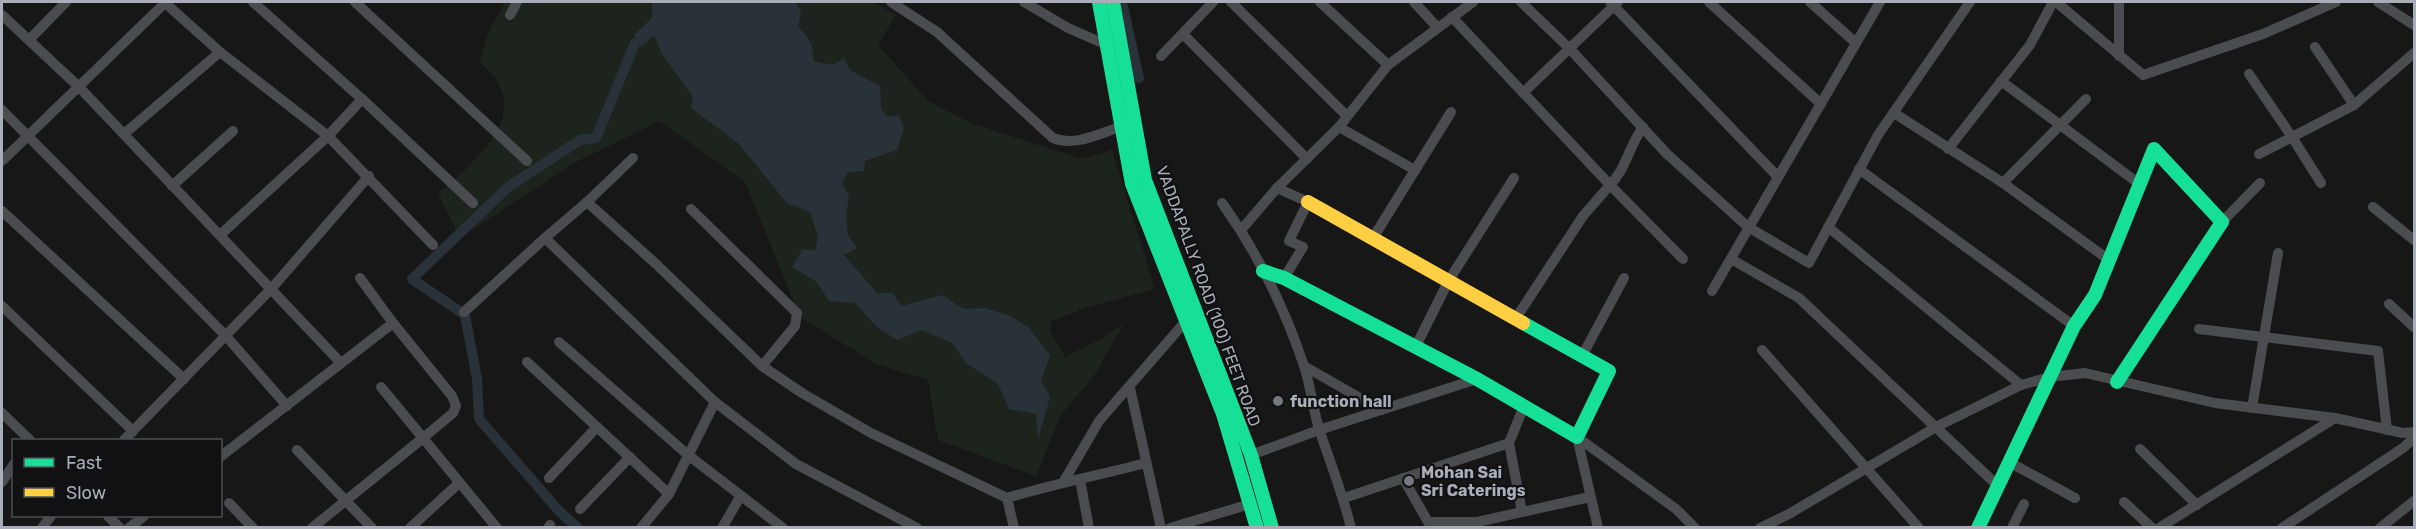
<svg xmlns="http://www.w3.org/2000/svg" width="2416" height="529" font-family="Rubik,sans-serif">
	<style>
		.green { fill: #1d241e }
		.water { fill: #2a3239 }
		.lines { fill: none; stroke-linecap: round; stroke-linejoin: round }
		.canal { stroke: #2a3239; stroke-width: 10 }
		.street { stroke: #4b4c50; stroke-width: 10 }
		.fast { stroke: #16e098; stroke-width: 14 }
		.slow { stroke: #ffcf43; stroke-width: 14 }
		.poi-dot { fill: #757880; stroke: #111113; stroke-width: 2 }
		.labels { text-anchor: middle; stroke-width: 4.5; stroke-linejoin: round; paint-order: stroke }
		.street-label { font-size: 16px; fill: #a8adb8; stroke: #111113 }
		.poi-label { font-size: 16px; font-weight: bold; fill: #a8adb8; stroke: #111113; text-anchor: start }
	</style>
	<rect width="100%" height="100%" fill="#171717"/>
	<path class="green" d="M505,2H873L896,15L878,45L928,101L971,123L1081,159L1112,150L1155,289L1088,307L1050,322V331L1065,357L1101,339L1124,323L1096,373L1061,415L1036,476L938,440L928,380L876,364L800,317L745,182L659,121L578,161L460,238L438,194C476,160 539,110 480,63L488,33Z"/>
	<path class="water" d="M652,2H796L801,13L798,27C808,36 815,47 813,61L833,65L844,58L850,70L880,86L881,109L887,116H899L904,128L897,150L865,161L864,171L848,172L842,183L849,196L846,216L848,235L857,248L844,255L877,293H892L902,306L943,295L963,309L985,308L1010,316L1029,328L1050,356L1041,381L1050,397L1038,439L1036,414L1009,409L998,384L966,363L952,343L922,330L897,340L877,327L855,303L829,301L817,282L792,267L803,249L815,251L818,237L810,212L787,203L738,143L691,108L693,97L662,54L654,35L642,46L635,43V34L652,18Z"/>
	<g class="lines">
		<g class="canal">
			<polyline points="1122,2 1139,78"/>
			<polyline points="578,528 560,512 479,419 477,379 465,315 412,279 508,187 580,140 596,138 635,43"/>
		</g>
		<g class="street">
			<polyline points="253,2 362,99 328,136 433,245"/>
			<polyline points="355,2 527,161"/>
			<path d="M891,2L937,32L1053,138C1076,147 1100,133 1123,126"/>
			<polyline points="1024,2 1068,28 1107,45"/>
			<polyline points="1231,2 1347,116"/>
			<polyline points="1320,2 1388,65"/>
			<polyline points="1414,2 1437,27"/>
			<polyline points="1521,2 1569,48 1667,154 1748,227 1809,263 1878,135 1970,2"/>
			<polyline points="1610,2 1778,177"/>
			<polyline points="1709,2 1821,104"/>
			<polyline points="1810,2 1856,43"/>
			<polyline points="2056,2 2143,75 2263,34 2336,2"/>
			<polyline points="2378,2 2414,25"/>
			<polyline points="2,15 79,87 340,362"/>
			<polyline points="510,15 517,2"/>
			<polyline points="1452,17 1610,185 1583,216 1516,318"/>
			<polyline points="1183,34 1307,159"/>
			<polyline points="29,40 66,2"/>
			<polyline points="2315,47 2354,105"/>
			<polyline points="1161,56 1213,2"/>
			<polyline points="2119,56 2119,2"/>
			<polyline points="2249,74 2292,137 2354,105 2414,53"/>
			<polyline points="2001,81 2138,183"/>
			<polyline points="1523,93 1618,2"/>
			<polyline points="362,99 473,203"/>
			<polyline points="2,110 226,336 287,406"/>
			<polyline points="1894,113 2003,183 2109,260"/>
			<polyline points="1339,127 1415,170"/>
			<path d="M1643,127C1629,146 1626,169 1610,185L1683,259"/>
			<polyline points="124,134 220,52 164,2"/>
			<polyline points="1948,149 2030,45 2053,2"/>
			<polyline points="2259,154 2292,137 2321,183"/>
			<polyline points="633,158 587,202 655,263 762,366 802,393 871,433 1007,498 1014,528"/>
			<polyline points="2,161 166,2"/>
			<polyline points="1859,169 2074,326"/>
			<polyline points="2003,183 2086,99"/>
			<polyline points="172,186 233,131"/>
			<polyline points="1277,188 1308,202 1289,241 1303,247 1284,278"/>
			<path d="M1222,203C1257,252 1285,309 1304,366C1311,387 1313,411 1320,432C1331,464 1343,495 1351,528"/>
			<polyline points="2373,207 2414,240"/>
			<polyline points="691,209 797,313 795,326 762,366"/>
			<polyline points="2,211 184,379"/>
			<polyline points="2222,222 2260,183"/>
			<polyline points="1828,227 2021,385"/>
			<polyline points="1241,230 1277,188 1339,127 1388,65 1473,2"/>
			<polyline points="220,235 328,136 220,52"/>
			<polyline points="545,238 587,202"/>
			<polyline points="1373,238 1451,112"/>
			<polyline points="1731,259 1799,298 1998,486"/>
			<polyline points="1712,291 1880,2"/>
			<polyline points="2389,304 2414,327"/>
			<polyline points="2,306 133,431"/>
			<polyline points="464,312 545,238 715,402 796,464 917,528"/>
			<polyline points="2199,329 2378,351 2387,430"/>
			<polyline points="559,342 688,455 783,528"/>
			<polyline points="1416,346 1449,280 1514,178"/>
			<polyline points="1762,350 1919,528"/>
			<polyline points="1582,356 1624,278"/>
			<polyline points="527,362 669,494 715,402"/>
			<polyline points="1304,366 1381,410"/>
			<polyline points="381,387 423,438 453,413 456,406 452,396 393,323"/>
			<polyline points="1130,388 1161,528"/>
			<polyline points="2252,408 2278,253"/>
			<polyline points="2,413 30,440"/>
			<polyline points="1577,437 1676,509 1695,528"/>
			<polyline points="1577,437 1598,528"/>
			<polyline points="124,440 272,288 369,176"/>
			<polyline points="2140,449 2197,505"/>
			<polyline points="297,450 372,528"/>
			<polyline points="1251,455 1319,430 1477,379"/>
			<polyline points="220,457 393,323 360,278"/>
			<polyline points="2009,462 2075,498"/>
			<polyline points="549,478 597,427"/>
			<polyline points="1403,478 1428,522 1477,522"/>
			<polyline points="1080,480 1089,528"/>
			<polyline points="1064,481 1099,421 1185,322"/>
			<polyline points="2,482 14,464"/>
			<path d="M1007,498C1053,484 1099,475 1146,463"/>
			<polyline points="1344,498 1509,443"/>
			<polyline points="2124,502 2152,528"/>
			<polyline points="229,503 253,528"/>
			<polyline points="580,509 630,457"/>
			<polyline points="1522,512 1509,443 1524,406"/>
			<polyline points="108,516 120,528"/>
			<polyline points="42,528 51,516"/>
			<polyline points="129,528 144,516"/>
			<polyline points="312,528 423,438 497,528"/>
			<polyline points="410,528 459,483"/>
			<polyline points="548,528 550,525"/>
			<polyline points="641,528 669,494"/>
			<polyline points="722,528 740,497"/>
			<polyline points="1170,528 1250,504"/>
			<polyline points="1478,528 1477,522 1590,497"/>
			<polyline points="1760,528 1789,514 1936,427 2021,385 2050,377 2085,373 2215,403 2335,418 2403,433 2414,432"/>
			<polyline points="2012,528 2024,504"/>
			<polyline points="2159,528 2335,418"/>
			<polyline points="2282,528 2403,448 2414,438"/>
			<polyline points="2380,528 2414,501"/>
		</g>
		<g class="fast">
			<polyline points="1099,2 1132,184 1223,414 1257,528"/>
			<polyline points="1113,2 1145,180 1251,455 1272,528"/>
			<polyline points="1263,271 1284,278 1477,379 1577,437 1609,371 1523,323"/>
			<polyline points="1978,528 2074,326 2095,295 2154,149 2222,222 2117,382"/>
		</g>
		<polyline class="slow" points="1308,202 1523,323"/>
	</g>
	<g class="poi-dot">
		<circle cx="1278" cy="401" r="6"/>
		<circle cx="1409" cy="481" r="6"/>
	</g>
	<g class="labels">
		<g class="street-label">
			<text transform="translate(1209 296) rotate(70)" y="6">VADDAPALLY ROAD (100) FEET ROAD</text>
		</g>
		<g class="poi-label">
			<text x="1290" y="407">function hall</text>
			<text x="1421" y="478">Mohan Sai<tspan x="1421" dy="18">Sri Caterings</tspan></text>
		</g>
	</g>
	<rect width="2416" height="529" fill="none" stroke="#a8adb8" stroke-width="6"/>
	<rect x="12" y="439" width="210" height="78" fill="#111113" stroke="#4d4f55" stroke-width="1.5"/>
	<rect x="24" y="458" width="30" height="9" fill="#16e098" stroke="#4d4f55" stroke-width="1.5"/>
	<text x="66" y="469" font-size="18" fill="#a8adb8">Fast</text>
	<rect x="24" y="488" width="30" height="9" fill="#ffcf43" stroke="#4d4f55" stroke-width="1.5"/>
	<text x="66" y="499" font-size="18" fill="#a8adb8">Slow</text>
</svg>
